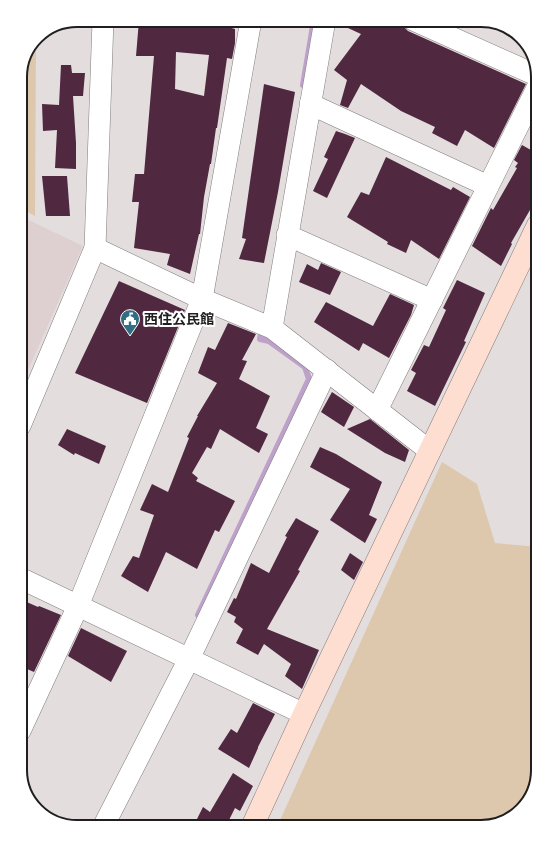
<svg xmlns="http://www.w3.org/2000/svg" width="558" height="847" font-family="Manrope,'Noto Sans JP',sans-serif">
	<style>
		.built { fill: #decfd0 }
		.green { fill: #ddc8ad }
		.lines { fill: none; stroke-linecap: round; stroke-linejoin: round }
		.stream { stroke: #bea1cb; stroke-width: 6 }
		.building { fill: #502940; fill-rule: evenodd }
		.street-casing { stroke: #837e7e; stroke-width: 22 }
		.secondary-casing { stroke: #837e7e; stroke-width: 23 }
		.street { stroke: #fff; stroke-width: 21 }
		.secondary { stroke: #feded0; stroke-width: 22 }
		.labels { text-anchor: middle; stroke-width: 4; stroke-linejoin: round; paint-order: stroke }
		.poi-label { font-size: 14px; font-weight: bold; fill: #201e1e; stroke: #fff; text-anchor: start }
		.rim { fill: none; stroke: #201e1e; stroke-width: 2 }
	</style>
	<rect width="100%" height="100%" fill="#e3dddd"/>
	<polygon class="built" points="20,216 83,246 20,388"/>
	<g class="green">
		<polygon points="36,38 35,216 20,208 20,74"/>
		<polygon points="442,462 477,484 495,543 538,547 538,770 530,799 509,819 481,827 277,827"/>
	</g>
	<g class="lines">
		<g class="stream">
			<polyline points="303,85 314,20"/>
			<polyline points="198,615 309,379 305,367 269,341 260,339 261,334"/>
		</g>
	</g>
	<g class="building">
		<path d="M139,20L170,22L207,21L235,29V43L232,59L227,58L217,128H216L211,164H210L204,197L200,234H199L190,274L167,265L170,254L134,248L139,202H132L135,174H144L154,56H136ZM176,52L209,55L204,96L175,89Z"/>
		<polygon points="337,20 392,20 402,25 408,31 526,84 494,148 465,130 457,146 432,133 435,127 401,111 361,84 348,108 340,105 347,80 334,70 361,34 337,23"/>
		<polygon points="61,65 71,65 72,73 85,73 83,96 73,96 76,143 76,169 55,168 57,130 43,131 42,104 59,105"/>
		<polygon points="264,84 295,92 278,192 264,263 239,259 246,239 242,238"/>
		<polygon points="336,131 345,134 355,138 327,198 313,191 328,159 324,157"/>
		<polygon points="522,145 538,154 538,196 511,243 512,244 501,266 472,246 491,208 493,210 517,168 515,167 518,163 514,160"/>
		<polygon points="386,157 451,190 453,187 470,197 439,259 411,240 406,253 387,244 388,242 347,217 361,192 369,195"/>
		<polygon points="42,176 67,176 70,216 46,216"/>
		<polygon points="321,263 341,272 330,295 299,282 307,264 318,270"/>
		<polygon points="457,280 485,293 464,341 466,342 435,406 407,391 416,373 411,370 424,345 429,347 446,310 443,308"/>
		<polygon points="119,281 185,310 147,403 75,373"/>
		<polygon points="390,294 414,305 411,315 389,358 363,343 359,351 314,322 326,302 373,326"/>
		<polygon points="228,323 256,334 242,360 247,361 239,379 270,396 256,428 268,434 259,453 220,429 211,449 207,447 192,473 198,478 196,481 235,501 219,532 215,530 197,569 166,552 148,592 121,576 133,556 139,558 154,515 140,510 152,484 168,492 189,438 187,437 198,416 197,416 217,383 198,373 208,347 215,350"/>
		<polygon points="332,392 354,407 344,427 321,412"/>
		<polygon points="370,419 409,450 405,462 385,453 347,429"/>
		<polygon points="67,429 106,446 99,464 75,453 74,455 58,445"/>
		<polygon points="320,447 336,454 382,482 369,515 377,519 365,543 330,520 350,489 310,467"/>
		<polygon points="296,518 319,531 298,570 300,571 267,629 319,650 302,689 285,676 291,664 264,644 258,655 236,643 243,629 234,622 236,617 227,612 234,598 236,599 251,563 269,573 287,537 285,536"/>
		<polygon points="350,553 363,562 354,580 341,570"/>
		<polygon points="20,599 38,607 39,606 61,615 34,672 20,666"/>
		<polygon points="81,628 127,651 111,682 68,656"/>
		<polygon points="253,703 275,714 258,747 258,748 249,768 218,749 231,729 237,733"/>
		<polygon points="233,773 253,786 240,811 235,808 228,822 237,827 193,827 203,807 210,812"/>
	</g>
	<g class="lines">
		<defs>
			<g id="street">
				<polyline points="413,20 538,76"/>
				<polyline points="310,104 488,186"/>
				<polyline points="287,235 432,300"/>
				<polyline points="95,248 202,299 272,328 430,451"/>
				<polyline points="272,328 325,20"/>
				<polyline points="377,410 538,86"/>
				<polyline points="20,426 95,248 103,20"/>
				<polyline points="20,578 304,714"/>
				<polyline points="20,731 78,606 202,299 251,20"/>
				<polyline points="103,827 189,659 327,370"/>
			</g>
			<polyline id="secondary" points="252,827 304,714 538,225"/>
		</defs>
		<use href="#street" class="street-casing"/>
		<use href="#secondary" class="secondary-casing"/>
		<use href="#street" class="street"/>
		<use href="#secondary" class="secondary"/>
	</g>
	<defs>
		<symbol id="civic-pin" viewBox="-11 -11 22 30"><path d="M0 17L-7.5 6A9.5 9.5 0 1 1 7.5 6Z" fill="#316d84" stroke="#fff"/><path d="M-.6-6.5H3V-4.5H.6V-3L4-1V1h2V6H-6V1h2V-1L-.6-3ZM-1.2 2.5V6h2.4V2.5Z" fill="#fff"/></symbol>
	</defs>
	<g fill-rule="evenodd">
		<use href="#civic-pin" x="119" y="308" width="22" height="30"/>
	</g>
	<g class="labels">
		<g class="poi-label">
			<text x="144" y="324">西住公民館</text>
		</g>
	</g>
	<path d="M0 0H558V847H0ZM77 27H481A50 50 0 0 1 531 77V770A50 50 0 0 1 481 820H77A50 50 0 0 1 27 770V77A50 50 0 0 1 77 27Z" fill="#fff" fill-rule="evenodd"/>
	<path class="rim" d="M77 27H481A50 50 0 0 1 531 77V770A50 50 0 0 1 481 820H77A50 50 0 0 1 27 770V77A50 50 0 0 1 77 27Z"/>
</svg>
